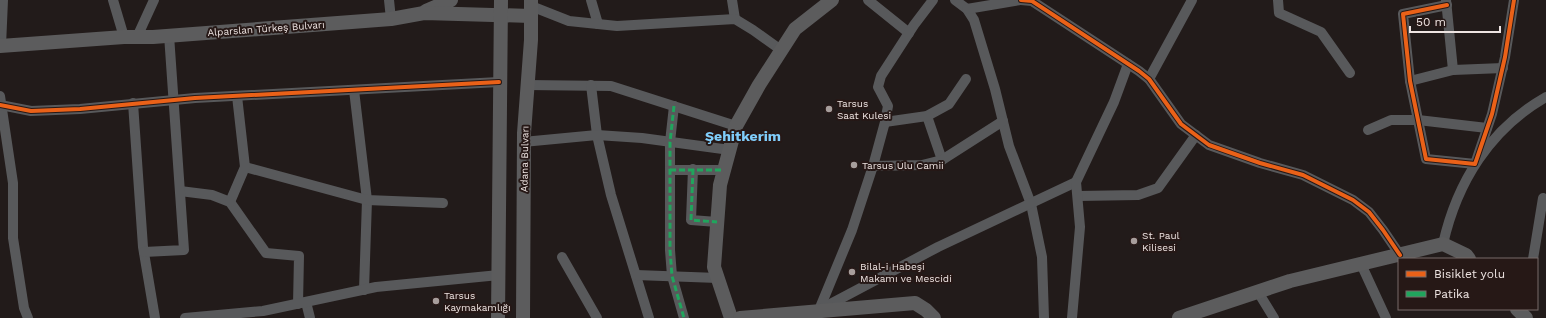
<svg xmlns="http://www.w3.org/2000/svg" width="1546" height="318" font-family="'Work Sans',sans-serif">
	<style>
		.lines { fill: none; stroke-linecap: round; stroke-linejoin: round }
		.street { stroke: #58595b; stroke-width: 10 }
		.secondary { stroke: #5c5c5d; stroke-width: 14 }
		.quiet { stroke: #20a55d; stroke-width: 3; stroke-dasharray: 6 3; stroke-linecap: butt }
		.cycleway-casing { stroke: #261816; stroke-width: 6 }
		.cycleway { stroke: #ea6118; stroke-width: 4 }
		.poi-dot { fill: #a79e9c; stroke: #261816; stroke-width: 1.5 }
		.labels { text-anchor: middle; stroke-width: 4; stroke-linejoin: round; paint-order: stroke }
		.street-label { font-size: 10px; fill: #eee4e2; stroke: #261816 }
		.poi-label { font-size: 10px; fill: #eee4e2; stroke: #261816; text-anchor: start }
		.district-label { font-size: 14px; font-weight: bold; fill: #7fcdfa; stroke: #261816 }
	</style>
	<rect width="100%" height="100%" fill="#221b1a"/>
	<g class="lines">
		<g class="street">
			<polyline points="113,0 124,37"/>
			<polyline points="389,0 391,19"/>
			<polyline points="591,0 598,24"/>
			<polyline points="732,0 735,19"/>
			<polyline points="868,0 909,33"/>
			<polyline points="955,0 967,9 974,20 995,89 1009,146 1031,204 1042,257 1044,318"/>
			<polyline points="1021,0 1032,1 1139,71 1149,79 1181,124 1209,145 1260,163 1303,175 1353,200 1369,212 1383,230 1400,255"/>
			<polyline points="1278,0 1279,13 1321,32 1350,73"/>
			<polyline points="1446,0 1453,70"/>
			<polyline points="1447,5 1403,14 1410,81 1426,159 1475,164 1492,114 1505,57 1514,0"/>
			<polyline points="531,6 569,21 617,26 735,19 753,30 781,50"/>
			<polyline points="967,9 1020,0"/>
			<polyline points="137,37 154,0"/>
			<polyline points="1,46 3,0"/>
			<polyline points="1149,79 1192,0"/>
			<polyline points="1410,81 1453,70 1503,68"/>
			<polyline points="527,85 611,86 736,126"/>
			<polyline points="591,85 597,135 611,195 649,318"/>
			<polyline points="354,90 367,200 364,290"/>
			<polyline points="0,96 13,183 13,238 24,308 28,318"/>
			<polyline points="133,103 143,247 155,318"/>
			<polyline points="0,105 31,111 80,109 195,98 499,82"/>
			<polyline points="674,106 670,142 670,250 672,276 684,318"/>
			<polyline points="927,116 942,160"/>
			<polyline points="885,122 927,116 949,104 966,79"/>
			<polyline points="1368,130 1391,120 1418,120 1487,128"/>
			<polyline points="523,142 597,135 642,138 730,150"/>
			<polyline points="873,166 922,165 942,160 1003,121"/>
			<polyline points="245,167 367,200 443,203"/>
			<polyline points="693,169 691,220 717,222"/>
			<polyline points="670,170 724,170"/>
			<polyline points="180,191 212,195 230,202 266,253 299,256 298,304"/>
			<polyline points="1078,196 1138,195 1158,188 1196,135"/>
			<polyline points="230,202 245,167 237,96"/>
			<path d="M1443,244C1457,182 1490,129 1546,97"/>
			<polyline points="144,252 184,250 169,35"/>
			<polyline points="562,257 597,318"/>
			<polyline points="1533,259 1543,198"/>
			<polyline points="1361,264 1386,318"/>
			<polyline points="636,275 718,278"/>
			<polyline points="1258,292 1274,318"/>
			<polyline points="306,302 310,318"/>
			<polyline points="821,309 938,247 1076,182"/>
			<polyline points="819,310 852,230 873,166 885,122 888,106 878,87 881,76 914,25 933,0"/>
			<polyline points="185,318 263,311 376,287 499,275"/>
			<polyline points="1072,318 1080,227 1076,182 1114,102 1128,64"/>
		</g>
		<g class="secondary">
			<polyline points="426,11 451,0"/>
			<polyline points="0,46 124,37 153,37 391,19 424,13 531,16"/>
			<polyline points="1517,309 1526,318"/>
			<polyline points="498,318 501,0"/>
			<polyline points="523,318 524,133 531,40 531,0"/>
			<polyline points="731,318 714,267 720,185 736,126 759,85 795,29 832,0"/>
			<polyline points="740,318 915,303 926,310 934,318"/>
			<polyline points="1179,318 1290,281 1443,244 1466,255 1469,259"/>
		</g>
		<g class="quiet">
			<polyline points="674,106 670,142 670,250 672,276 684,318"/>
			<polyline points="693,169 691,220 717,222"/>
			<polyline points="670,170 724,170"/>
		</g>
		<defs>
			<g id="cycleway">
				<polyline points="1021,0 1032,1 1139,71 1149,79 1181,124 1209,145 1260,163 1303,175 1353,200 1369,212 1383,230 1400,255"/>
				<polyline points="1447,5 1403,14 1410,81 1426,159 1475,164 1492,114 1505,57 1514,0"/>
				<polyline points="0,105 31,111 80,109 195,98 499,82"/>
			</g>
		</defs>
		<use href="#cycleway" class="cycleway-casing"/>
		<use href="#cycleway" class="cycleway"/>
	</g>
	<g class="poi-dot">
		<circle cx="829" cy="109" r="4"/>
		<circle cx="854" cy="165" r="4"/>
		<circle cx="1134" cy="241" r="4"/>
		<circle cx="852" cy="272" r="4"/>
		<circle cx="436" cy="301" r="4"/>
	</g>
	<g class="labels">
		<g class="street-label">
			<text transform="translate(266 28) rotate(-4)" y="4">Alparslan Türkeş Bulvarı</text>
			<text transform="translate(524 159) rotate(-89)" y="4">Adana Bulvarı</text>
		</g>
		<g class="poi-label">
			<text x="837" y="107">Tarsus<tspan x="837" dy="12">Saat Kulesi</tspan></text>
			<text x="862" y="169">Tarsus Ulu Camii</text>
			<text x="1142" y="239">St. Paul<tspan x="1142" dy="12">Kilisesi</tspan></text>
			<text x="860" y="270">Bilal-i Habeşi<tspan x="860" dy="12">Makamı ve Mescidi</tspan></text>
			<text x="444" y="299">Tarsus<tspan x="444" dy="12">Kaymakamlığı</tspan></text>
		</g>
		<g class="district-label">
			<text x="743" y="141">Şehitkerim</text>
		</g>
	</g>
	<rect x="1398" y="258" width="140" height="52" fill="#261816" stroke="#766a68"/>
	<rect x="1406" y="271" width="20" height="6" fill="#ea6118" stroke="#766a68"/>
	<text x="1434" y="278" font-size="12" fill="#eee4e2">Bisiklet yolu</text>
	<rect x="1406" y="291" width="20" height="6" fill="#20a55d" stroke="#766a68"/>
	<text x="1434" y="298" font-size="12" fill="#eee4e2">Patika</text>
	<path d="M1410 26v6h90v-6" fill="none" stroke="#eee4e2" stroke-width="2"/>
	<text x="1416" y="26" font-size="12" fill="#eee4e2" stroke="#261816" stroke-width="3" paint-order="stroke">50 m</text>
</svg>
